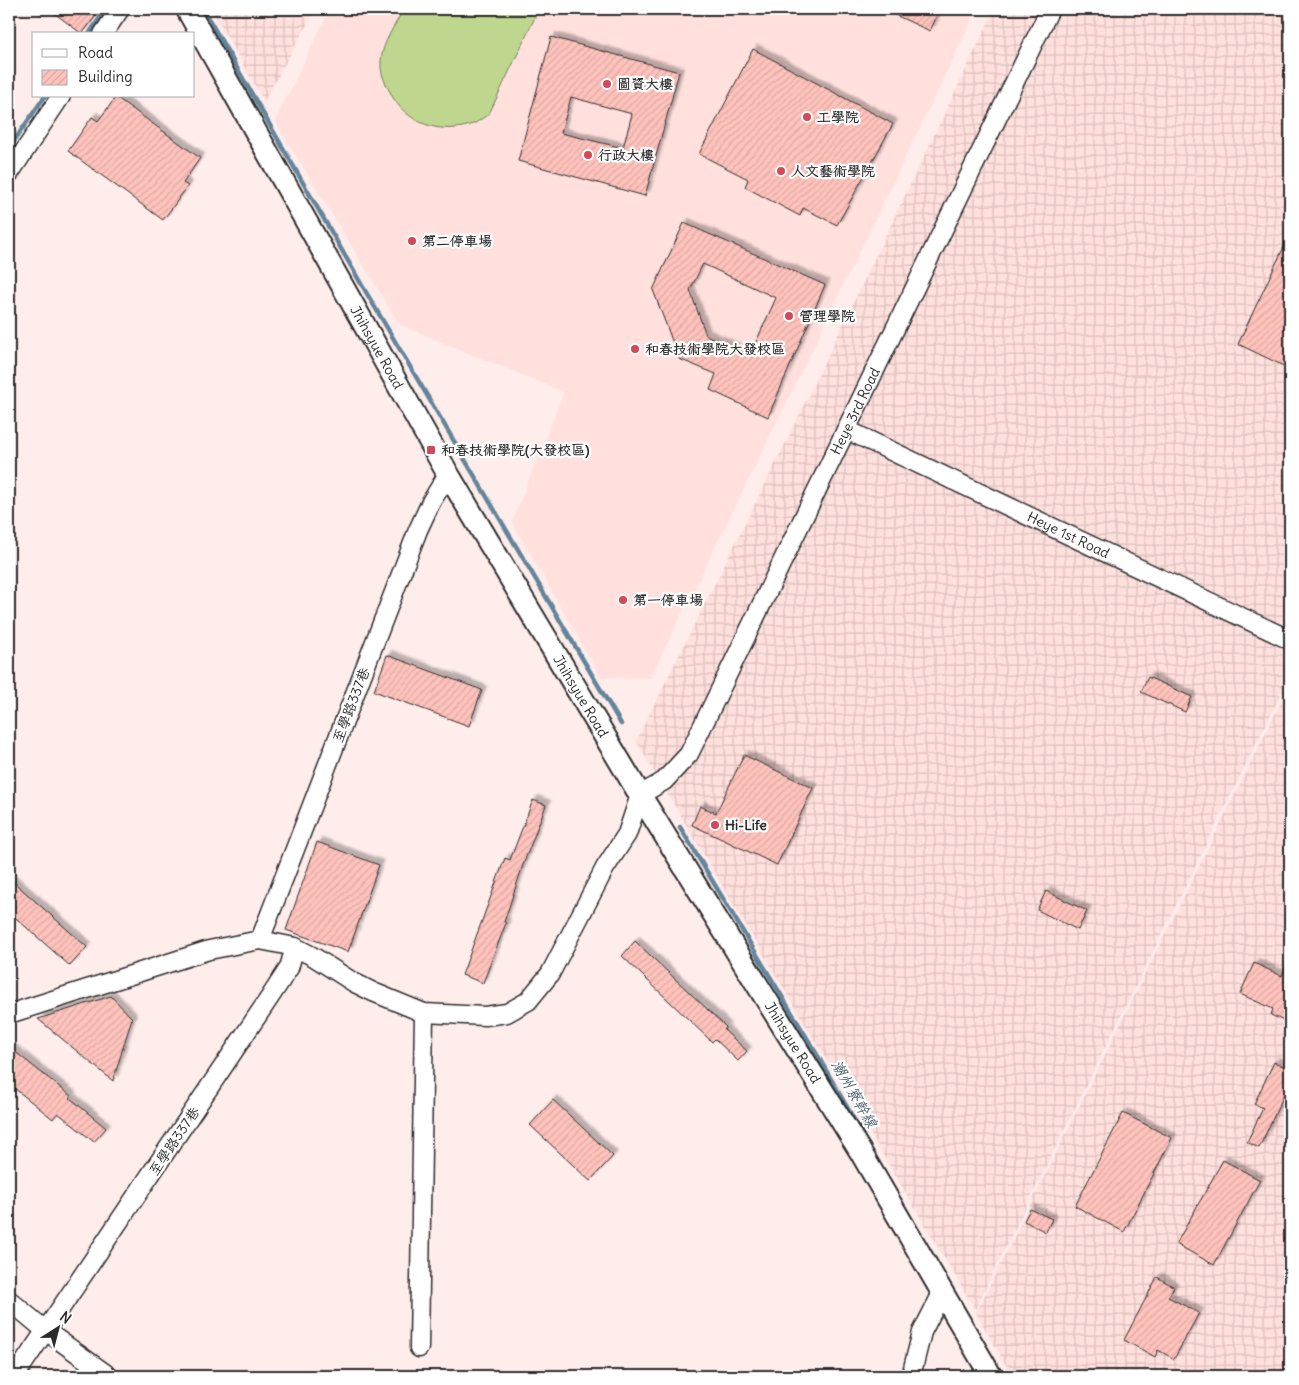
<svg xmlns="http://www.w3.org/2000/svg" width="1299" height="1385" font-family="Delius,'LXGW WenKai TC',sans-serif">
	<style>
		.built { fill: #ffe0dd }
		.industrial { fill: url(#industrial-grid) }
		.grass { fill: #bed68d; stroke: #74805c }
		.lines { fill: none; stroke-linecap: round; stroke-linejoin: round }
		.stream { stroke: #63859c; stroke-width: 4.5 }
		.building { fill: url(#building-hatch); stroke: #2b2b2b; fill-rule: evenodd; filter: url(#shadow) }
		.minor-casing { stroke: #2b2b2b; stroke-width: 21 }
		.tertiary-casing { stroke: #2b2b2b; stroke-width: 25 }
		.minor { stroke: #fff; stroke-width: 18 }
		.tertiary { stroke: #fff; stroke-width: 21 }
		.poi-dot { fill: #d1495b; stroke: #fff; stroke-width: 2 }
		.labels { text-anchor: middle; stroke-width: 4.5; stroke-linejoin: round; paint-order: stroke }
		.poi-label { font-size: 14px; font-weight: bold; fill: #2b2b2b; stroke: #fff; text-anchor: start }
		.street-label { font-size: 14px; fill: #2b2b2b; stroke: #fff }
		.water-label { font-size: 15px; font-style: italic; fill: #4c606d; stroke: #fff }
	</style>
	<defs>
		<pattern id="industrial-grid" width="8" height="8" patternUnits="userSpaceOnUse" patternTransform="scale(1.25)"><rect width="8" height="8" fill="#ffe0dd"/><path d="M0 4h8M4 0v8" fill="none" stroke="#dbc0be"/></pattern>
		<pattern id="building-hatch" width="6" height="6" patternUnits="userSpaceOnUse" patternTransform="scale(1.25)"><rect width="6" height="6" fill="#ffc3bc"/><path d="M-1 1l2-2M0 6l6-6M5 7l2-2" fill="none" stroke="#dba8a2"/></pattern>
		<filter id="shadow"><feDropShadow dx="4.5" dy="-4.5" stdDeviation="1" flood-color="#0004"/></filter>
	</defs>
	<rect width="100%" height="100%" fill="#ffedeb"/>
	<filter id="ink" filterUnits="userSpaceOnUse"><feTurbulence type="fractalNoise" baseFrequency=".02" numOctaves="2"/><feDisplacementMap in="SourceGraphic" scale="10" xChannelSelector="R" yChannelSelector="G"/><feConvolveMatrix kernelMatrix="1 2 1 2 8 2 1 2 1" color-interpolation-filters="sRGB"/></filter>
	<g filter="url(#ink)">
		<polygon class="built" points="330,9 977,9 774,428 650,678 601,677 512,522 564,392 400,325 275,121"/>
		<g class="industrial">
			<polygon points="211,9 316,9 264,101"/>
			<polygon points="995,9 1290,9 1290,683 1287,682 975,1309 636,741 788,438"/>
			<polygon points="1286,692 1290,694 1290,1376 1012,1376 976,1313"/>
		</g>
		<path class="grass" d="M404,9H539L489,114C484,117 478,122 473,124C441,136 406,123 391,94C385,82 380,74 381,61C382,43 395,25 404,9Z"/>
		<g class="lines">
			<g class="stream">
				<polyline points="203,9 363,287 621,724"/>
				<polyline points="89,34 106,9"/>
				<polyline points="9,148 45,96"/>
				<polyline points="680,827 819,1058 863,1135"/>
			</g>
		</g>
		<g class="building">
			<polygon points="49,9 101,9 82,34"/>
			<polygon points="882,9 940,9 930,31"/>
			<path d="M551,37L679,72L645,196L518,161ZM571,97L632,114L623,148L561,133Z"/>
			<polygon points="753,49 893,124 837,225 803,208 800,216 745,187 748,179 699,154"/>
			<polygon points="116,97 200,158 183,183 188,186 163,220 68,151 92,117 98,121"/>
			<path d="M684,223L825,285L768,417L710,390L716,374L679,359L653,290ZM703,264L776,298L750,355L706,335L690,290Z"/>
			<polygon points="1290,234 1290,369 1238,344"/>
			<polygon points="387,655 482,690 469,726 374,691"/>
			<polygon points="1148,677 1192,697 1185,712 1141,692"/>
			<polygon points="744,755 813,788 777,865 692,825 700,806 716,813"/>
			<polygon points="533,800 546,805 523,865 504,922 506,923 483,983 462,975 505,858 510,860"/>
			<polygon points="317,842 379,865 348,952 286,930"/>
			<polygon points="9,878 87,947 70,966 9,912"/>
			<polygon points="1046,891 1087,911 1078,930 1037,910"/>
			<polygon points="635,941 726,1027 724,1030 747,1051 738,1061 715,1039 712,1042 622,956"/>
			<polygon points="1290,957 1290,1024 1271,1015 1273,1009 1240,994 1254,963 1282,976"/>
			<polygon points="111,996 132,1018 113,1081 38,1019"/>
			<polygon points="9,1047 71,1096 70,1098 106,1128 94,1142 58,1113 53,1119 9,1084"/>
			<polygon points="1274,1062 1290,1069 1290,1082 1259,1148 1247,1142 1263,1108 1254,1104"/>
			<polygon points="553,1100 613,1156 590,1181 530,1125"/>
			<polygon points="1123,1113 1172,1138 1124,1232 1075,1206"/>
			<polygon points="1223,1160 1260,1180 1214,1265 1176,1244"/>
			<polygon points="1030,1209 1052,1219 1046,1232 1024,1221"/>
			<polygon points="1157,1277 1174,1287 1168,1297 1199,1313 1174,1359 1158,1350 1155,1357 1124,1340"/>
		</g>
		<g class="lines">
			<defs>
				<g id="minor">
					<polyline points="103,34 120,9"/>
					<polyline points="9,174 61,96"/>
					<path id="s1" d="M847,430L1290,640"/>
					<polyline points="260,940 418,530 431,502 448,474"/>
					<path id="s2" d="M9,1014L209,950L260,940L295,947L314,957L353,982L373,992L424,1013L485,1016L507,1013L528,1001L550,974L605,868L627,834L640,795L664,781L689,754L1050,9"/>
					<polyline points="9,1300 46,1331 109,1376"/>
					<polyline points="419,1348 424,1013"/>
					<polyline points="15,1376 270,997 289,968 295,947"/>
					<polyline points="911,1376 922,1332 942,1293"/>
				</g>
				<g id="tertiary">
					<path id="s3" d="M187,9L448,474L640,795L860,1151L991,1376"/>
				</g>
			</defs>
			<use href="#minor" class="minor-casing"/>
			<use href="#tertiary" class="tertiary-casing"/>
			<use href="#minor" class="minor"/>
			<use href="#tertiary" class="tertiary"/>
		</g>
	</g>
	<g class="poi-dot">
		<circle cx="607" cy="84" r="5"/>
		<circle cx="807" cy="117" r="5"/>
		<circle cx="588" cy="155" r="5"/>
		<circle cx="781" cy="171" r="5"/>
		<circle cx="412" cy="241" r="5"/>
		<circle cx="789" cy="316" r="5"/>
		<circle cx="635" cy="349" r="5"/>
		<rect x="426" y="445" width="10" height="10" rx="2.5"/>
		<circle cx="623" cy="600" r="5"/>
		<circle cx="715" cy="825" r="5"/>
	</g>
	<g class="labels">
		<g class="poi-label">
			<text x="617" y="89">圖資大樓</text>
			<text x="817" y="122">工學院</text>
			<text x="598" y="160">行政大樓</text>
			<text x="791" y="176">人文藝術學院</text>
			<text x="422" y="246">第二停車場</text>
			<text x="799" y="321">管理學院</text>
			<text x="645" y="354">和春技術學院大發校區</text>
			<text x="441" y="455">和春技術學院(大發校區)</text>
			<text x="633" y="605">第一停車場</text>
			<text x="725" y="830">Hi-Life</text>
		</g>
		<g class="street-label">
			<text dy="5" stroke="none"><textPath href="#s3" startOffset="388">Jhihsyue Road</textPath></text>
			<text dy="5" stroke="none"><textPath href="#s2" startOffset="1232">Heye 3rd Road</textPath></text>
			<text dy="5" stroke="none"><textPath href="#s1" startOffset="245">Heye 1st Road</textPath></text>
			<text dy="5" stroke="none"><textPath href="#s3" startOffset="792">Jhihsyue Road</textPath></text>
			<text transform="translate(351 705) rotate(-69)" y="5">至學路337巷</text>
			<text dy="5" stroke="none"><textPath href="#s3" startOffset="1198">Jhihsyue Road</textPath></text>
			<text transform="translate(174 1141) rotate(-56)" y="5">至學路337巷</text>
		</g>
		<g class="water-label">
			<text transform="translate(854 1094) rotate(60)" y="5">潮州寮幹線</text>
		</g>
	</g>
	<rect width="1299" height="1385" fill="none" stroke="#fff" stroke-width="30"/>
	<rect x="15" y="15" width="1269" height="1355" fill="none" stroke="#2b2b2b" stroke-width="2" filter="url(#ink)"/>
	<rect x="32" y="32" width="162" height="65" fill="#ffffff" stroke="#aaaaaa"/>
	<rect x="42" y="49" width="25" height="8" fill="#ffffff" stroke="#aaaaaa"/>
	<text x="78" y="58" font-size="15" fill="#2b2b2b">Road</text>
	<rect x="42" y="70" width="25" height="15" fill="url(#building-hatch)" stroke="#aaaaaa"/>
	<text x="78" y="82" font-size="15" fill="#2b2b2b">Building</text>
	<g transform="translate(58 1328) rotate(36)" stroke="#ffffff" stroke-width="4" paint-order="stroke">
	<path d="M0-4L9 19L0 12L-9 19Z" fill="#2b2b2b"/>
	<text y="-8" font-size="14" font-weight="bold" text-anchor="middle" fill="#2b2b2b">N</text>
	</g>
</svg>
